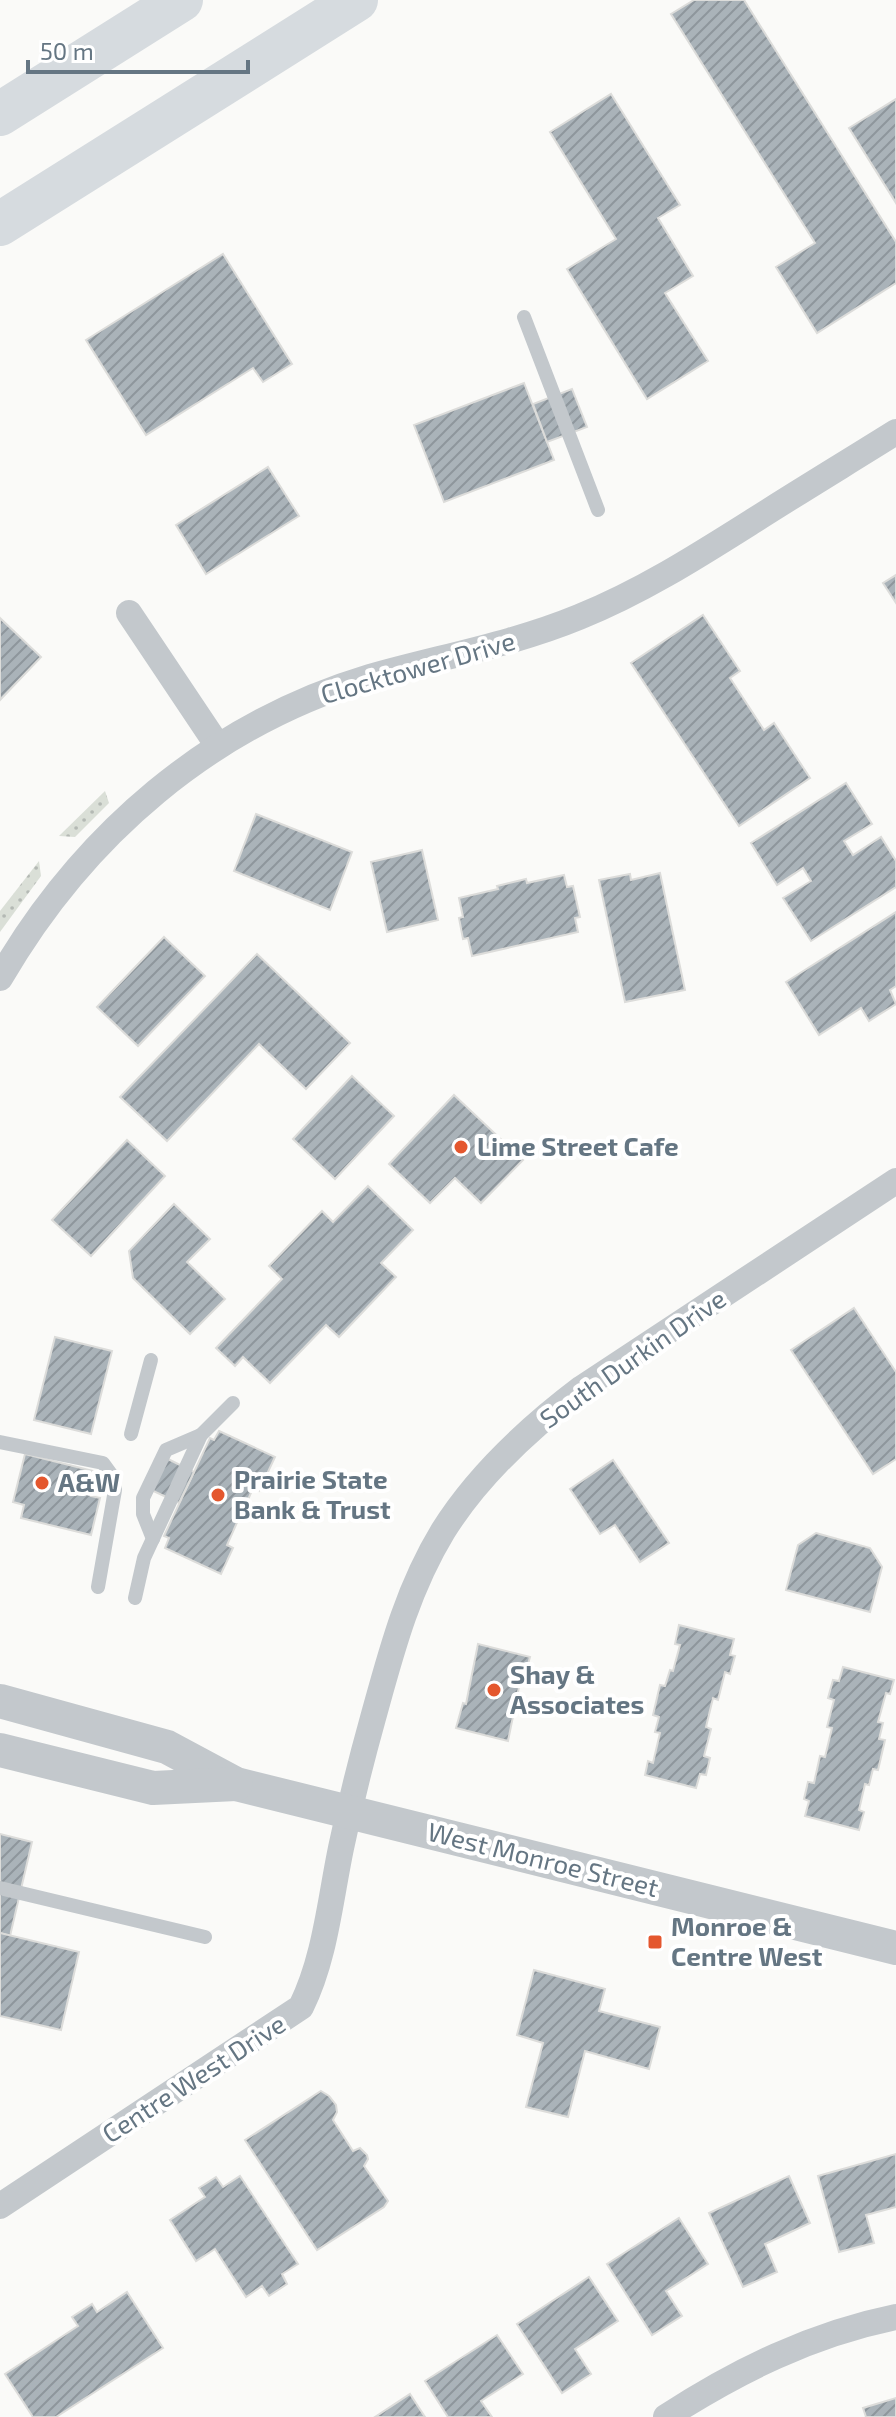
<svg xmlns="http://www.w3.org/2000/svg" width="896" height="2417" font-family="'Exo 2',sans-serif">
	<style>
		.grass { fill: url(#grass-dots) }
		.building { fill: url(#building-hatch); stroke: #dcdcda; stroke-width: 2 }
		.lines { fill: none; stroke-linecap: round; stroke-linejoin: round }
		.service { stroke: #c3c8cc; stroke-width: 14 }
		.minor { stroke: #c3c8cc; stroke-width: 26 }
		.tertiary { stroke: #c3c8cc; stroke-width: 34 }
		.trunk { stroke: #d6dbdf; stroke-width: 44 }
		.poi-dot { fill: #e4572e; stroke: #fff; stroke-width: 3 }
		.labels { text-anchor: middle; stroke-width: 8; stroke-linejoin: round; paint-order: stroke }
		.street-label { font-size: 26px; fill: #657683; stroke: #fff }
		.poi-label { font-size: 26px; font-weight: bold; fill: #657683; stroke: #fff; text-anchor: start }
	</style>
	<defs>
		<pattern id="grass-dots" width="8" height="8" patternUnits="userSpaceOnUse" patternTransform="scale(2)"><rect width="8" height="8" fill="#dadfd7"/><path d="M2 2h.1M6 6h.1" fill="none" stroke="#b4b9b4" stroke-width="1.8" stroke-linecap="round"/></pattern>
		<pattern id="building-hatch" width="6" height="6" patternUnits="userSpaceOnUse" patternTransform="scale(2)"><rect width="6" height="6" fill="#aab3b9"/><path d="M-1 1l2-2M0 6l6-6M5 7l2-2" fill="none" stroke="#8e969c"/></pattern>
	</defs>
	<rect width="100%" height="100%" fill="#fafaf8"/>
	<g class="grass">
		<polygon points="105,791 109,803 75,837 59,836"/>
		<polygon points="39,861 41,876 0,932 0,911"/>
	</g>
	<g class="building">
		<polygon points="694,0 744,0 896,242 896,283 817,333 776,267 815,243 671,14"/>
		<polygon points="611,94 680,205 658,218 693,276 665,293 708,361 647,399 567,269 616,239 550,132"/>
		<polygon points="896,99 896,203 849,128"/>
		<polygon points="223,254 292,364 263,382 253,368 146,435 86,340"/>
		<polygon points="524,383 554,460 444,502 414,425"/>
		<polygon points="572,389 587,427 547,442 533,404"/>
		<polygon points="268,467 299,516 206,574 176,525"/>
		<polygon points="896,575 896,603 883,583"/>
		<polygon points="703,615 740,671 730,678 764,730 774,723 810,778 739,826 631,663"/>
		<polygon points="0,618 41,657 0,700"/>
		<polygon points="846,783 872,824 844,841 853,855 881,837 896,861 896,887 811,941 783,898 811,881 803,868 777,885 751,843"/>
		<polygon points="256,814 352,852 330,910 234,871"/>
		<polygon points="422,850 438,920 387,932 371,862"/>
		<polygon points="660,873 685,990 625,1002 599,880 630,874 631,880"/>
		<polygon points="564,875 567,887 573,886 580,917 575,918 578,932 472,956 468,938 463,939 459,918 463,917 459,898 498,889 497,886 526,879 527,883"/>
		<polygon points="896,912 896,986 890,990 896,1004 869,1021 861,1008 819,1035 786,982"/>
		<polygon points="164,937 205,976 138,1046 97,1007"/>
		<polygon points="257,954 350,1043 306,1089 259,1044 167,1141 120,1097"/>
		<polygon points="352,1076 394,1116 335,1179 293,1139"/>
		<polygon points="454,1095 523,1160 481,1203 455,1178 430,1203 389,1164"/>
		<polygon points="127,1140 165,1176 91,1256 52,1220"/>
		<polygon points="368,1186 413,1230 381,1263 396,1277 339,1337 326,1325 270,1383 243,1357 235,1366 216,1348 282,1279 269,1266 322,1211 333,1222"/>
		<polygon points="174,1204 210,1239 187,1262 225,1299 190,1334 133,1278 129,1251"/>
		<polygon points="854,1308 896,1372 896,1459 873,1474 791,1350"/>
		<polygon points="55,1337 112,1351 91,1434 34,1420"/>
		<polygon points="219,1431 275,1457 259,1491 253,1488 247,1502 252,1504 244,1520 239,1518 227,1545 233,1548 221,1574 165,1548 169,1538 164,1536 210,1438 214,1440"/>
		<polygon points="25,1454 97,1472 91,1496 100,1498 91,1535 21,1518 24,1505 13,1502"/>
		<polygon points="164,1457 194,1472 179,1503 149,1489"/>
		<polygon points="613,1460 669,1543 640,1562 615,1525 600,1534 570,1489"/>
		<polygon points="816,1533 870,1548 882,1567 870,1612 786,1590 798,1545"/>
		<polygon points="679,1625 734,1639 730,1655 735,1656 730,1674 725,1672 718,1700 713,1698 706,1727 711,1729 704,1756 710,1758 706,1775 700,1774 696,1788 645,1775 648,1761 653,1763 660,1733 655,1732 659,1717 653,1715 660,1685 665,1686 670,1670 673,1671 680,1645 675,1644"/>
		<polygon points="478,1644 530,1657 523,1683 520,1682 508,1741 456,1728 463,1703 466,1704"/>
		<polygon points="843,1667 894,1680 890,1694 886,1693 878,1722 883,1723 879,1739 885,1740 878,1770 873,1769 869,1785 865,1784 859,1810 864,1812 859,1830 805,1816 809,1801 804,1799 808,1782 814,1783 820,1756 825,1757 832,1728 827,1727 834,1700 828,1698 833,1680 839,1681"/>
		<polygon points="0,1834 32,1842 10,1936 0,1933"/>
		<polygon points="0,1933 79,1952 61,2030 0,2016"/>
		<polygon points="534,1970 605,1989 599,2011 660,2027 649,2069 585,2051 568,2117 526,2107 543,2043 517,2035"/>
		<polygon points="321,2091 329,2096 336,2105 337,2112 333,2120 353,2151 360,2148 367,2155 368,2159 364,2166 388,2201 384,2207 317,2250 245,2140"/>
		<polygon points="896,2154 896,2207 866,2215 874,2243 839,2252 818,2176"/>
		<polygon points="240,2176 298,2264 282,2274 287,2284 269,2296 262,2286 246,2297 215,2249 196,2261 170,2220 205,2197 199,2188 216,2177 223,2187"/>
		<polygon points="789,2176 810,2223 765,2244 777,2272 743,2287 709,2213"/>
		<polygon points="679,2218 708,2264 666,2291 682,2316 652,2335 607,2264"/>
		<polygon points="589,2277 618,2321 575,2349 591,2374 562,2393 517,2324"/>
		<polygon points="127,2292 163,2348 56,2417 33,2417 5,2374 78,2326 72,2317 92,2304 97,2312"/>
		<polygon points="497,2335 523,2374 481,2401 492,2417 448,2417 425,2381"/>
		<polygon points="410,2394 425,2417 375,2417"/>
		<polygon points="896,2398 896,2417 866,2417 863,2408"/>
	</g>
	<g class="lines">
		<g class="service">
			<polyline points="524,317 598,510"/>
			<polyline points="131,1434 151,1360"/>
			<polyline points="0,1442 103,1463 111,1474 115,1490 98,1587"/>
			<polyline points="153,1539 143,1514 143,1498 166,1450 201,1435"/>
			<polyline points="135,1598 144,1558 201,1435 233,1403"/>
			<polyline points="0,1888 205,1937"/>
		</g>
		<g class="minor">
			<polyline points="129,613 218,746"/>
			<path d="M0,978C83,835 210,725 370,677C440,657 511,645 579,617C641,592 696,557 753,521C800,491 848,462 896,432"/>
			<path d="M0,2206L301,2007C325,1959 330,1901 341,1848C350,1805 361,1761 373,1718C391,1653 407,1590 443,1531C478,1475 529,1428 582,1388L896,1181"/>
			<path d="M666,2417C737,2371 812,2334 896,2317"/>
		</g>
		<g class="tertiary">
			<polyline points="0,1701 167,1747 236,1784 896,1948"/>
			<polyline points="0,1750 153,1788 236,1784"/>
		</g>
		<g class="trunk">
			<polyline points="0,114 181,0"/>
			<polyline points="0,224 356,0"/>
		</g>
	</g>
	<g class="poi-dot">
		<circle cx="461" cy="1147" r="8"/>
		<circle cx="42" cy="1483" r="8"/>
		<circle cx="218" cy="1495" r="8"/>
		<circle cx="494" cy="1690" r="8"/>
		<rect x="647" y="1934" width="16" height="16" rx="4"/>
	</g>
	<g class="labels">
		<g class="street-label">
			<text transform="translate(418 668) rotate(-16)" y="9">Clocktower Drive</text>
			<text transform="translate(633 1359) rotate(-35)" y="9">South Durkin Drive</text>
			<text transform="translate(543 1860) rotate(14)" y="9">West Monroe Street</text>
			<text transform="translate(194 2079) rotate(-33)" y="9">Centre West Drive</text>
		</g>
		<g class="poi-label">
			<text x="477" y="1156">Lime Street Cafe</text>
			<text x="234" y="1489">Prairie State<tspan x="234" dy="30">Bank &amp; Trust</tspan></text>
			<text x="58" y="1492">A&amp;W</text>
			<text x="510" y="1684">Shay &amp;<tspan x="510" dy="30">Associates</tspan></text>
			<text x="671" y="1936">Monroe &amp;<tspan x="671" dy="30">Centre West</tspan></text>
		</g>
	</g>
	<path d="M28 60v12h220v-12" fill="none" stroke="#657683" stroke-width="4"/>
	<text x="40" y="60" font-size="24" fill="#657683" stroke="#ffffff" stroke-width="6" paint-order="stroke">50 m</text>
</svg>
